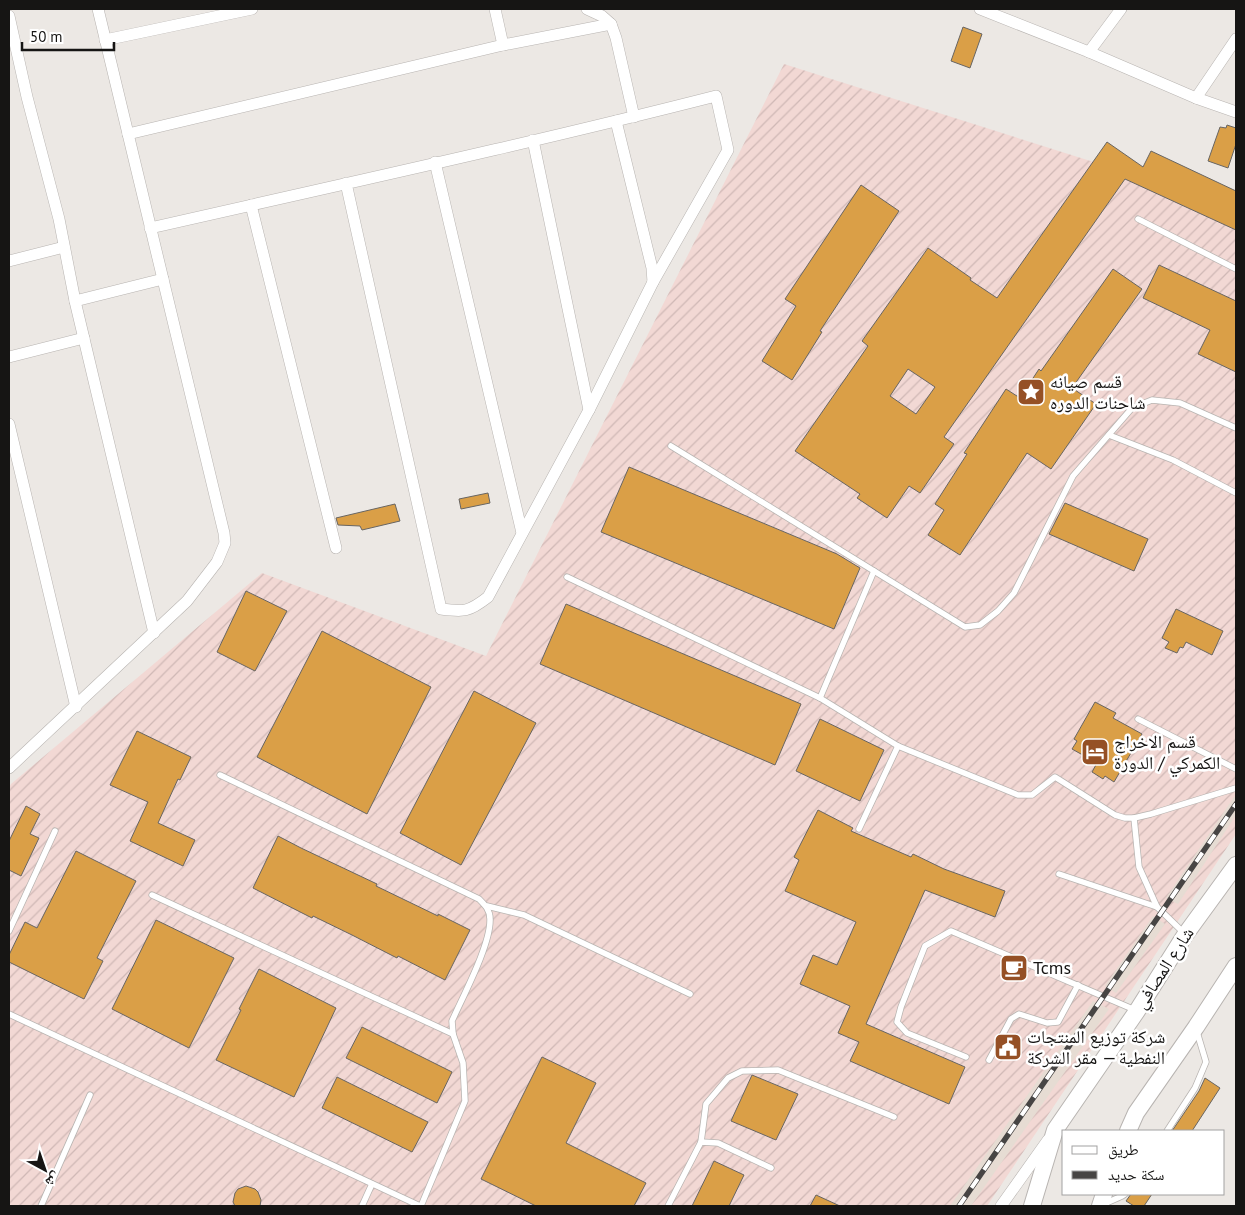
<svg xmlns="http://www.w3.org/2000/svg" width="1245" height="1215" font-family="'PT Sans','Noto Naskh Arabic',sans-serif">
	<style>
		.industrial { fill: url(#industrial-furrows) }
		.built { fill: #e6dcd3 }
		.building { fill: #da9f47; stroke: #686562; fill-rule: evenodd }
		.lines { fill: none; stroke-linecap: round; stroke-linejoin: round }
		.lane-casing { stroke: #b8b4b1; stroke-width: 7 }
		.street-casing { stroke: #b8b4b1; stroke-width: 12 }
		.secondary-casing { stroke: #b8b4b1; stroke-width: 18 }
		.lane { stroke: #fff; stroke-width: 5.5 }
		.street { stroke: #fff; stroke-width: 11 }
		.secondary { stroke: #fff; stroke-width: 16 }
		.rail-casing { stroke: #474544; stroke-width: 5.5 }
		.rail { stroke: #fff; stroke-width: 4; stroke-dasharray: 11; stroke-linecap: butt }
		.labels { text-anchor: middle; stroke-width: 5; stroke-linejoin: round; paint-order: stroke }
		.poi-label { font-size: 18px; fill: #161514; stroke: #fff; text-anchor: start }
		.street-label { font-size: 18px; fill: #161514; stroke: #fff }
	</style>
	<defs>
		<pattern id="industrial-furrows" width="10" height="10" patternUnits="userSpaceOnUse" patternTransform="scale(1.25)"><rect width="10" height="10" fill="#f2d8d4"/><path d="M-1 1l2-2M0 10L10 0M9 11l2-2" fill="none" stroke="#cfb8b5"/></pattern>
	</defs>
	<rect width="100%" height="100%" fill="#ece8e4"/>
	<polygon class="industrial" points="784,64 1236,207 1236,834 987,1206 9,1206 9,788 11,784 262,573 486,656"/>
	<g class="built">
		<polygon points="1234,797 1236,797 1236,815 1178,904 1166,898"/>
		<polygon points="1153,916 1165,924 1116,993 1105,986"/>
		<polygon points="1093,1001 1109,1009 971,1206 950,1206"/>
	</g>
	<g class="building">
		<polygon points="963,27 982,34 970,68 951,61"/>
		<polygon points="1227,125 1236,128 1236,144 1228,168 1208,161 1220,127 1226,128"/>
		<path d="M1107,142L1143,167L1151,151L1236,191V230L1125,179L944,437L954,444L920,493L909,486L887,518L857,498L860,494L795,451L868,346L862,341L928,248L971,278L970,280L997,298ZM908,369L935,387L916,414L890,396Z"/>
		<polygon points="861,185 899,211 820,331 822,332 792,380 762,361 796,306 785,299"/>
		<polygon points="1159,265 1236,301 1236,372 1198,354 1210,330 1143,298"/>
		<polygon points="1113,269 1142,289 1072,388 1096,404 1051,469 1027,453 960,555 928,535 944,510 935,504 967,454 964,453 1006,389 1020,398 1039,369 1041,371"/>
		<polygon points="629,467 837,554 860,568 834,629 601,532"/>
		<polygon points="488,493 490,503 461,509 459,499"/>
		<polygon points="1065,503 1148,539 1134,571 1049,534"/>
		<polygon points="395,504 400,521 362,530 360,526 338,525 336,518"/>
		<polygon points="246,591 287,611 255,671 217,652"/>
		<polygon points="566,604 801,704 775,765 540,664"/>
		<polygon points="1176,609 1223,631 1212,655 1186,642 1183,648 1180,647 1177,653 1165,648 1169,642 1162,638"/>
		<polygon points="322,631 431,687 367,814 257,757"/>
		<polygon points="474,691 536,723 461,865 400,833"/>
		<polygon points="1095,702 1116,713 1113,718 1142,734 1114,782 1105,776 1103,779 1092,772 1097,763 1072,749 1077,741 1074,739"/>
		<polygon points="820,719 884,750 860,801 796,771"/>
		<polygon points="137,731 191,757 180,780 178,779 158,823 195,840 183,866 130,841 148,802 110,785"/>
		<polygon points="26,806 40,814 30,834 39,838 21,876 9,870 9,841"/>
		<polygon points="818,810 853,828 851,831 911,857 913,854 944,869 1005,891 995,917 925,890 866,1024 965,1067 949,1104 850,1061 859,1042 838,1033 850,1006 800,984 813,955 837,965 856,922 785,891 799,860 794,857"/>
		<polygon points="278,836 301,848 377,884 376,886 438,916 438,914 470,930 445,980 398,956 397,958 352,935 313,916 312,918 253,888"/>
		<polygon points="76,851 136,881 97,958 103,961 84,999 9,962 9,955 25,922 37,928"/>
		<polygon points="156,920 234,958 189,1048 112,1009"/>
		<polygon points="259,969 336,1008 294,1097 216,1060 241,1010 239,1009"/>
		<polygon points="362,1027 452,1072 437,1103 346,1058"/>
		<polygon points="542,1057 596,1083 566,1143 646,1183 634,1206 536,1206 481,1179"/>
		<polygon points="752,1075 798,1094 776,1140 731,1121"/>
		<polygon points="337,1077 428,1122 412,1152 322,1108"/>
		<polygon points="1205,1078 1220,1088 1192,1131 1172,1131 1199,1091"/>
		<polygon points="714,1161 744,1175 729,1206 692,1206"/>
		<polygon points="246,1186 255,1189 258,1192 261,1200 260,1206 235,1206 233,1202 235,1193 238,1189"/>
		<polygon points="1131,1194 1152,1194 1144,1206 1134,1206 1126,1201"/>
		<polygon points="816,1195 840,1206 810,1206"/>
	</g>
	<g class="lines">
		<defs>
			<g id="lane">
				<polyline points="1138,219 1236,269"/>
				<polyline points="1109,435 1173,460 1236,493"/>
				<polyline points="671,446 965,627 980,625 998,611 1014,593 1073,476 1132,408 1152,400 1180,403 1236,428"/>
				<polyline points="567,577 820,698 898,746 1018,795 1032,795 1055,777 1115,815 1125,818 1134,818 1151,814 1236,788"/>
				<polyline points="820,698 874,571"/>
				<polyline points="1138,719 1236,769"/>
				<path d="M220,775L479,899C485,905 490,910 490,919C491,944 463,996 452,1021L453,1034L463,1063L465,1101L421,1206"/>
				<polyline points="1134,818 1139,867 1157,907 1184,933"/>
				<polyline points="859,829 898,746"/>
				<polyline points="1059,874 1157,907"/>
				<polyline points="152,895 453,1034"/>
				<polyline points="487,906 524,915 690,994"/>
				<polyline points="9,931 55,831"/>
				<polyline points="9,1014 420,1206"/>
				<polyline points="966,1057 907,1033 897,1022 901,1007 925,946 951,931 1135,1010"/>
				<polyline points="989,1060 1011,1019 1019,1014 1047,1023 1058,1022 1078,985"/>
				<polyline points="1167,1131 1195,1088 1206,1062 1197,1032"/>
				<polyline points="701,1142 706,1104 728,1078 742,1071 778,1070 894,1117"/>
				<polyline points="1104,1204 1122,1196 1125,1194"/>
				<polyline points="41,1206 90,1095"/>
				<polyline points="362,1206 372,1184"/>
				<polyline points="668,1206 701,1142 718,1143 771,1168"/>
			</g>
			<g id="street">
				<polyline points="495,9 503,45"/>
				<polyline points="587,9 602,16 611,24 616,38 634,117"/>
				<polyline points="980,9 1089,52 1196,98 1236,112"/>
				<polyline points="9,16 27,97 59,219 75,301 154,633"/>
				<polyline points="105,40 252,9"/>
				<polyline points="1089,52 1121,9"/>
				<polyline points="1196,98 1236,39"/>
				<polyline points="616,121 652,268 653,282"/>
				<polyline points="128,134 503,45 611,24"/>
				<polyline points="533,140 589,410"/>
				<polyline points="435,162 522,533"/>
				<polyline points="251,205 336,548"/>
				<path d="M150,228C339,185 528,144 716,96L728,150L653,282L589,410L488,597C469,612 464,612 441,609L346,183"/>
				<polyline points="9,261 64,247"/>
				<polyline points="75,301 163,279"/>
				<polyline points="9,357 84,338"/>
				<polyline points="9,424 76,707"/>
				<polyline points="9,768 187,601 217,562 225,543 224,533 98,9"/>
				<polyline points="1001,1206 1048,1140"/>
			</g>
			<g id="secondary">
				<polyline points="1128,1131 1136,1113 1196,1027 1236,966"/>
				<polyline points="1032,1206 1055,1130 1137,1011 1185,935 1236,865"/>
				<polyline points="1100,1206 1104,1194"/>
			</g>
		</defs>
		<use href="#lane" class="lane-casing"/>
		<use href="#street" class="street-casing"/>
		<use href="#secondary" class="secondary-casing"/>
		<use href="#lane" class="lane"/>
		<use href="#street" class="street"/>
		<use href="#secondary" class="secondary"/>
		<defs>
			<polyline id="rail" points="959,1206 1236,804"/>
		</defs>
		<use href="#rail" class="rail-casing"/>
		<use href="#rail" class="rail"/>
	</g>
	<defs>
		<symbol id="sight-square" viewBox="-11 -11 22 22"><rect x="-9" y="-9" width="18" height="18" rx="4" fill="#955025" stroke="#fff"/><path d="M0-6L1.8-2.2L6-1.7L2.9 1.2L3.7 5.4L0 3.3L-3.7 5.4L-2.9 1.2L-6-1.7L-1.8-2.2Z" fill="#fff"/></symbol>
		<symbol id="hotel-square" viewBox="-11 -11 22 22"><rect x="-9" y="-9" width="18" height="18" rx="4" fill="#955025" stroke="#fff"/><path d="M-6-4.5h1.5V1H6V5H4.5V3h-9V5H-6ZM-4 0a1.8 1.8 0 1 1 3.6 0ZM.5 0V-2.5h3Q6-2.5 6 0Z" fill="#fff"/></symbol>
		<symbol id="cafe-square" viewBox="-11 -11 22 22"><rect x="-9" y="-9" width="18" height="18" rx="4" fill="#955025" stroke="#fff"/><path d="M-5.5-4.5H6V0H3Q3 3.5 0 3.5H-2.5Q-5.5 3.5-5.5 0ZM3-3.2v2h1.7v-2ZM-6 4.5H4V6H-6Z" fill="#fff"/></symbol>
		<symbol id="civic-square" viewBox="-11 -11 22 22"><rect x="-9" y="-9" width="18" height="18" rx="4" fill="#955025" stroke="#fff"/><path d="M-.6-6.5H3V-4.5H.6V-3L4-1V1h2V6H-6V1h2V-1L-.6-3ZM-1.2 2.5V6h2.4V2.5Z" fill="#fff"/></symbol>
	</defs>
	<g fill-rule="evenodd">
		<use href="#sight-square" x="1015" y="376" width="32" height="32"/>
		<use href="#hotel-square" x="1079" y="736" width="32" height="32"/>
		<use href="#cafe-square" x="998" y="952" width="32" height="32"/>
		<use href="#civic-square" x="992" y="1031" width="32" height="32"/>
	</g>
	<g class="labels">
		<g class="poi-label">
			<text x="1050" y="388">قسم صيانه<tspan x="1050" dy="21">شاحنات الدوره</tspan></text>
			<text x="1114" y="748">قسم الاخراج<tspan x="1114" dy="21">الكمركي / الدورة</tspan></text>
			<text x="1033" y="974">Tcms</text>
			<text x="1027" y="1043">شركة توزيع المنتجات<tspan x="1027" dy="21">النفطية — مقر الشركة</tspan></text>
		</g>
		<g class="street-label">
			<text transform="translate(1164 968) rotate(-57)" y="6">شارع المصافي</text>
		</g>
	</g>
	<rect width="1245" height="1215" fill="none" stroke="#161514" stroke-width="20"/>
	<rect x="1062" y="1130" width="162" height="65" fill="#ffffff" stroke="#a2a1a1"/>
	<rect x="1072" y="1146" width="25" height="8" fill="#ffffff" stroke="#a2a1a1"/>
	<text x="1108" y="1155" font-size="15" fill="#161514">طريق</text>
	<rect x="1072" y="1171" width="25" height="8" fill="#474544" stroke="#a2a1a1"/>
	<text x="1108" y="1180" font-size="15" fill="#161514">سكة حديد</text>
	<g transform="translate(45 1170) rotate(140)" stroke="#ffffff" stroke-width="4" paint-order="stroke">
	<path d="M0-4L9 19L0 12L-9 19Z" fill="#161514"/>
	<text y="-8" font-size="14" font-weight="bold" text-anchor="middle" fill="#161514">ش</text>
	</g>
	<path d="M22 42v8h92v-8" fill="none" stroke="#161514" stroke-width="2.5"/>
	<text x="30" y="42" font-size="15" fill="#161514" stroke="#ffffff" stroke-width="4" paint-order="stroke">50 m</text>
</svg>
